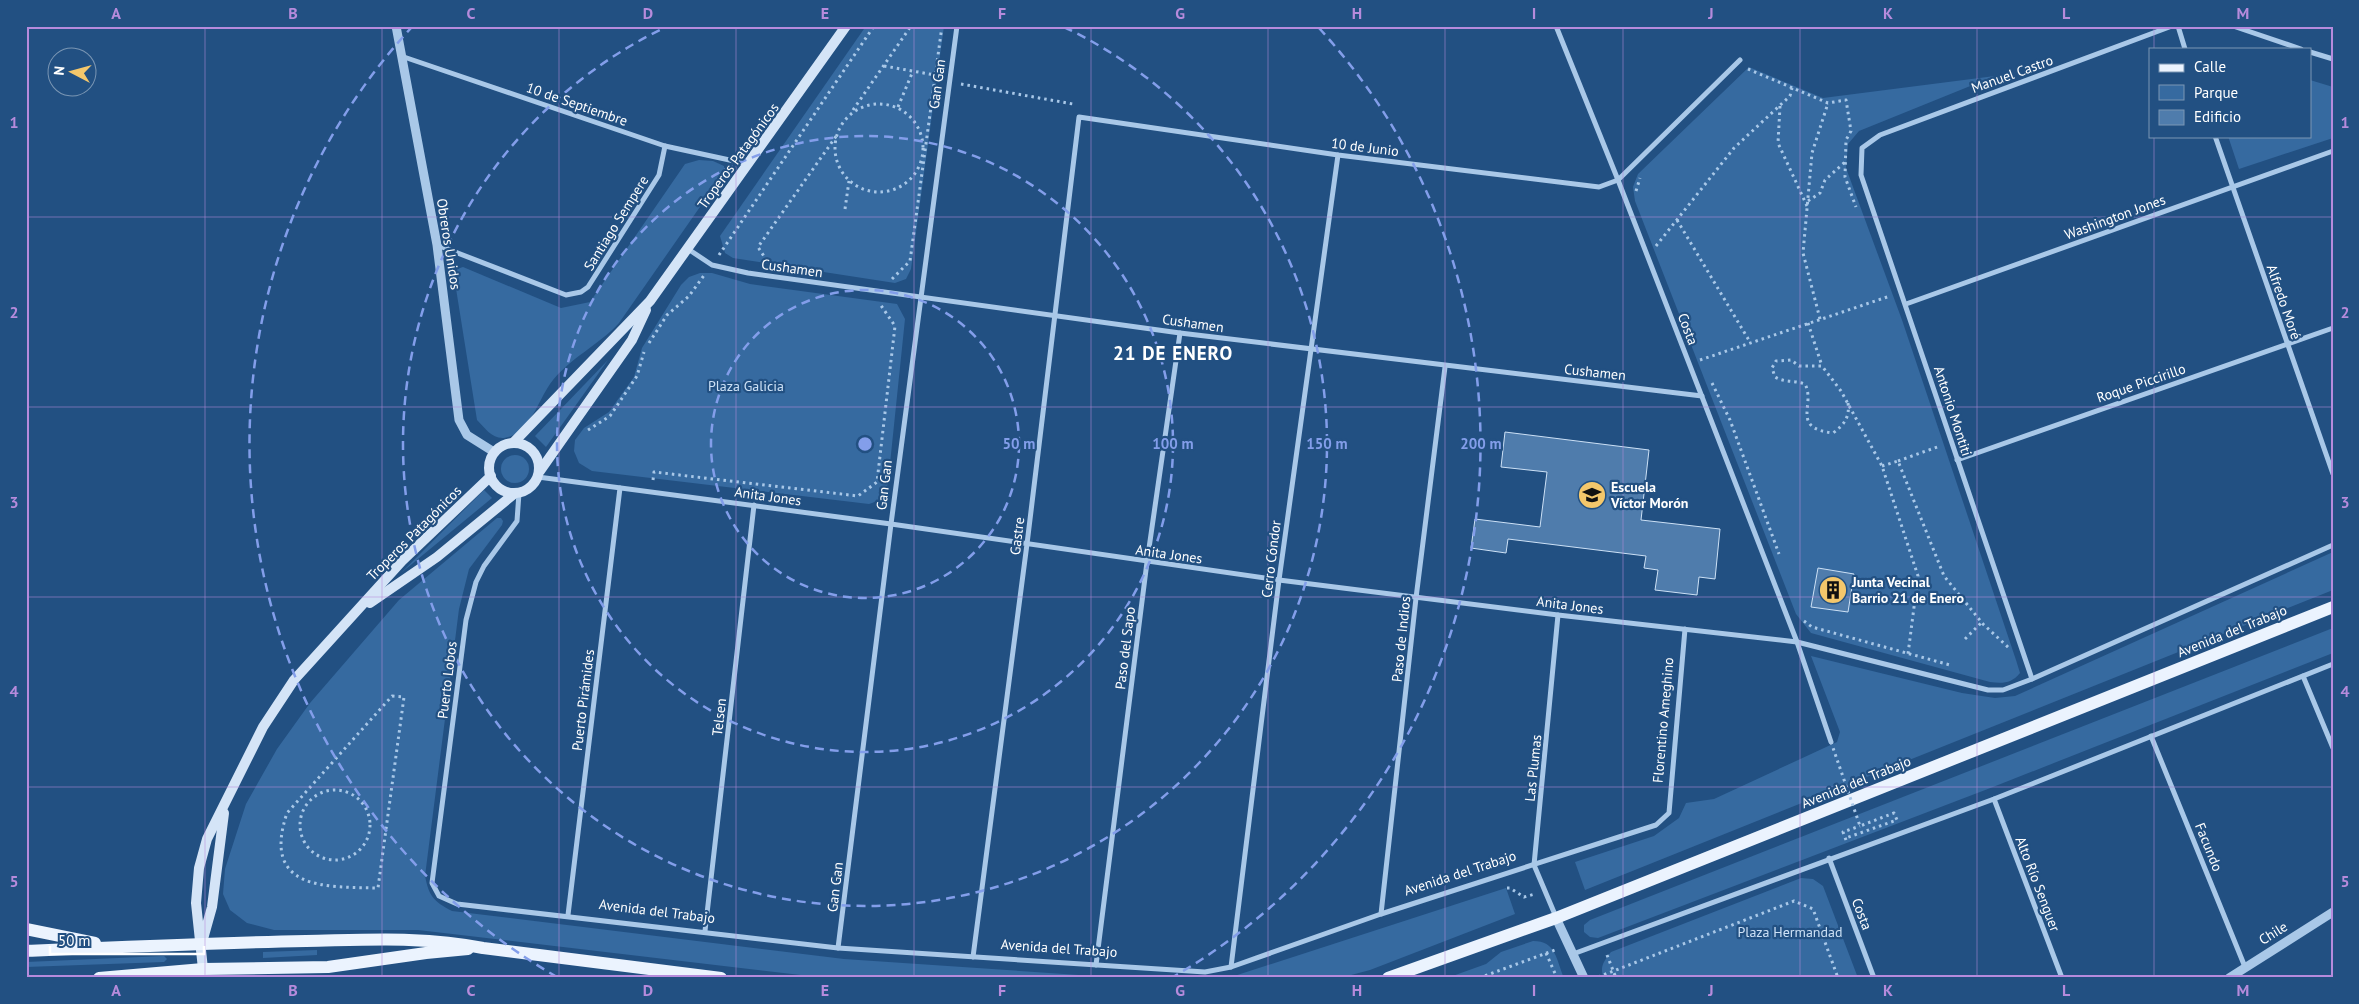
<svg xmlns="http://www.w3.org/2000/svg" width="2359" height="1004" font-family="'PT Sans',sans-serif">
	<style>
		.green { fill: #366aa0 }
		.building { fill: #4f7cac; stroke: #cde1f6 }
		.lines { fill: none; stroke-linecap: round; stroke-linejoin: round }
		.path { stroke: #a9c8e8; stroke-width: 3; stroke-dasharray: 2.5 4; stroke-linecap: butt }
		.minor { stroke: #a9c8e8; stroke-width: 5 }
		.tertiary { stroke: #a9c8e8; stroke-width: 9 }
		.secondary { stroke: #d4e4f7; stroke-width: 10 }
		.primary { stroke: #ebf3fe; stroke-width: 12 }
		.path-bridge { stroke: #a9c8e8; stroke-width: 3; stroke-dasharray: 2.5 4; stroke-linecap: butt }
		.grid { fill: none; stroke: #b68bdc; stroke-width: 1; stroke-opacity: 0.55 }
		.ring { fill: none; stroke: #839eea; stroke-width: 2.5; stroke-dasharray: 9 6 }
		.labels { text-anchor: middle; stroke-width: 4.5; stroke-linejoin: round; paint-order: stroke }
		.street-label { font-size: 14px; fill: #fff; stroke: #225082 }
		.park-label { font-size: 14px; fill: #cde1f6; stroke: #225082 }
		.poi-label { font-size: 14px; font-weight: bold; fill: #fff; stroke: #225082; text-anchor: start }
		.district-label { font-size: 19px; font-weight: bold; letter-spacing: 1px; fill: #fff; stroke: #225082 }
		.centre { fill: #839eea; stroke: #225082; stroke-width: 2.5 }
		.ring-label { font-size: 15px; text-anchor: middle; font-weight: bold; fill: #839eea; stroke: #225082; stroke-width: 4.5; stroke-linejoin: round; paint-order: stroke }
		.neatline { fill: none; stroke: #b68bdc; stroke-width: 2 }
		.grid-label { font-size: 16px; text-anchor: middle; font-weight: bold; fill: #b68bdc }
	</style>
	<rect width="100%" height="100%" fill="#225082"/>
	<g class="green">
		<polygon points="866,26 944,26 911,269 906,279 895,283 733,258 725,253 720,236"/>
		<path d="M1749,67L1823,98L1995,76L1859,131L1848,144L1846,168L1902,320L2016,660L2020,673C2012,683 2003,684 1990,682L1811,633L1796,614L1635,201L1633,187L1638,174Z"/>
		<polygon points="2310,80 2333,87 2333,138 2239,169 2228,136 2310,136"/>
		<path d="M699,160L713,161L724,166L725,171L619,323C598,346 569,358 550,384C538,401 529,435 504,438C492,439 485,428 477,420L454,276L457,269L463,267L561,308L590,302L685,164Z"/>
		<path d="M700,273H712L750,284L897,304L905,319L888,483C885,494 880,501 869,504L592,471L579,463L574,451L575,440L584,428L609,412L634,377L642,348L681,285L689,277Z"/>
		<polygon points="608,360 546,447 535,436"/>
		<circle cx="515" cy="469" r="14"/>
		<polygon points="484,490 492,498 401,573"/>
		<path d="M497,518H501L503,521L502,525L469,569L459,609L425,876C429,896 433,901 452,911L844,959L1123,978H826L418,930H274L247,923L230,910L223,894L225,869L246,804L277,749L310,703L399,600Z"/>
		<polygon points="2333,552 2333,590 1585,890 1575,862 1654,836 1679,818 1686,803 1714,799 1837,742 1840,732 1811,656 1962,693 1995,698 2015,696"/>
		<polygon points="2333,628 2333,653 1993,787 1598,938 1590,937 1584,932 1584,925 1590,920"/>
		<path d="M1801,878L1813,879L1823,886L1858,978H1604C1599,967 1604,961 1611,952Z"/>
		<polygon points="1506,888 1515,914 1370,970 1340,978 1228,978"/>
		<path d="M1533,941C1556,941 1556,959 1564,978H1447L1486,964L1501,952Z"/>
		<polygon points="317,950 317,955 263,958 263,952"/>
		<polygon points="164,956 167,959 164,962 26,967 26,962"/>
	</g>
	<g class="building">
		<polygon points="1505,432 1649,450 1641,520 1720,529 1715,579 1699,577 1697,595 1655,590 1658,570 1644,568 1646,556 1508,539 1506,553 1471,548 1475,519 1540,527 1547,472 1501,467"/>
		<polygon points="1818,568 1854,574 1848,612 1811,607"/>
	</g>
	<g class="lines">
		<g class="path">
			<polyline points="884,66 935,75"/>
			<polyline points="1748,69 1828,103 1846,100 1851,131 1846,140 1845,177 1856,207"/>
			<polyline points="961,84 1073,104 1074,106"/>
			<circle cx="879" cy="148" r="44"/>
			<polyline points="1780,106 1778,143 1807,206"/>
			<polyline points="898,107 913,71"/>
			<polyline points="853,110 911,26"/>
			<polyline points="1636,191 1640,178"/>
			<polyline points="1808,201 1820,193 1825,180 1845,162"/>
			<polyline points="845,209 849,181"/>
			<polyline points="1677,220 1750,342"/>
			<polyline points="1656,246 1734,148 1790,96 1792,88"/>
			<polyline points="719,255 874,26"/>
			<polyline points="767,261 758,247 837,135"/>
			<polyline points="892,279 910,261 942,26"/>
			<polyline points="1820,319 1803,253 1812,153 1828,103"/>
			<polyline points="1808,323 1822,366"/>
			<polyline points="649,343 667,315 689,296 705,274"/>
			<polyline points="1700,360 1890,296"/>
			<polyline points="1712,383 1730,420 1779,554"/>
			<path d="M1848,403C1850,417 1844,425 1833,433C1790,428 1816,405 1805,384C1794,380 1785,383 1775,377L1772,368L1776,361L1791,360L1799,366H1822L1841,391L1882,466L1918,576L1908,654"/>
			<polyline points="588,430 610,416 637,376 644,352"/>
			<polyline points="1898,461 1940,446"/>
			<polyline points="1882,466 1898,461 1944,576 1983,624 2009,648"/>
			<polyline points="653,480 654,472 858,496 877,482 895,326 880,304"/>
			<polyline points="1804,621 1812,627 1950,665"/>
			<polyline points="1965,639 1982,622"/>
			<path d="M392,696L404,697L378,888C325,887 261,890 287,813Z"/>
			<circle cx="335" cy="825" r="35"/>
			<polyline points="1846,840 1843,832 1860,826"/>
			<polyline points="1507,888 1510,888 1524,897 1535,894"/>
			<polyline points="1546,953 1557,978"/>
			<polyline points="1607,955 1616,978"/>
			<polyline points="1598,977 1794,901 1813,909 1838,978"/>
			<polyline points="1479,978 1555,950"/>
		</g>
		<g class="minor">
			<polyline points="1556,26 1618,180 1797,642 1831,742"/>
			<polyline points="2178,26 2185,49"/>
			<polyline points="2233,26 2301,49"/>
			<polyline points="2310,52 2333,59"/>
			<polyline points="401,56 665,146 748,164"/>
			<polyline points="2215,136 2333,474"/>
			<polyline points="437,245 566,295 581,292 588,287 659,175 665,146"/>
			<polyline points="688,249 712,265 748,273 1180,333 1702,396"/>
			<polyline points="1906,304 2333,151"/>
			<polyline points="1957,460 2333,328"/>
			<polyline points="538,477 891,524 1279,580 1558,615 1797,642 1988,690 2003,690 2032,679 2333,545"/>
			<polyline points="519,493 517,521 484,566 476,582 466,620 432,883 439,896 457,904 838,948 1205,972 1231,967 1381,914 1656,825 1669,813 1685,629"/>
			<polyline points="2303,676 2333,748"/>
			<polyline points="2032,679 1861,175 1862,148 1880,135 2172,26"/>
			<polyline points="2151,736 2245,967"/>
			<polyline points="1994,799 2062,978"/>
			<polyline points="1829,858 1874,978"/>
			<polyline points="1381,914 1416,598 1445,367"/>
			<polyline points="568,915 620,488"/>
			<polyline points="1556,917 1534,865 1558,615"/>
			<polyline points="705,931 754,505"/>
			<polyline points="838,948 891,524 957,26"/>
			<polyline points="1573,954 1994,799 2333,664"/>
			<polyline points="973,957 1027,544 1079,117 1338,155 1599,187 1618,180 1740,60"/>
			<polyline points="1096,965 1147,562 1180,333"/>
			<polyline points="1231,967 1279,580 1338,155"/>
		</g>
		<g class="tertiary">
			<polyline points="396,26 437,245 459,420 467,435 494,452"/>
			<polyline points="1556,918 1584,978"/>
			<polyline points="2229,978 2333,912"/>
		</g>
		<g class="secondary">
			<circle cx="514" cy="468" r="25"/>
			<polyline points="513,443 650,301 846,26"/>
			<polyline points="540,471 632,340 646,310"/>
			<polyline points="370,603 437,557 514,494"/>
			<polyline points="203,939 212,907 224,813"/>
			<polyline points="203,969 196,903 199,868 207,839 263,727 294,680 402,561 491,476"/>
		</g>
		<g class="primary">
			<polyline points="26,929 95,943"/>
			<path d="M26,951C120,947 213,943 306,941C366,940 424,936 483,948L721,978"/>
			<polyline points="99,978 203,969 328,967 426,953 468,949"/>
			<polyline points="1388,978 1556,918 2333,607"/>
		</g>
		<polyline class="path-bridge" points="1831,742 1860,826 1894,813 1897,820 1846,838"/>
	</g>
	<path class="grid" d="M205,26V978M382,26V978M559,26V978M736,26V978M914,26V978M1091,26V978M1268,26V978M1445,26V978M1623,26V978M1800,26V978M1977,26V978M2154,26V49M2154,136V978M26,217H2333M26,407H2333M26,597H2333M26,787H2333"/>
	<g class="ring">
		<circle cx="865" cy="444" r="154"/>
		<circle cx="865" cy="444" r="308"/>
		<path d="M1064 27A462 462 0 1 1 666 27"/>
		<path d="M557 977A616 616 0 0 1 411 28M1319 28A616 616 0 0 1 1173 977"/>
	</g>
	<defs>
		<symbol id="school-disc" viewBox="-11 -11 22 22"><circle r="9.5" fill="#f4c76b" stroke="#225082"/><path d="M0-5L7-2L0 1L-7-2ZM-4 1L0 2.5L4 1V4Q0 6-4 4Z" fill="#111"/></symbol>
		<symbol id="building-disc" viewBox="-11 -11 22 22"><circle r="9.5" fill="#f4c76b" stroke="#225082"/><path d="M-4-6H4V6H1V3H-1V6H-4ZM-2.5-4.3h1.7v1.8h-1.7ZM.8-4.3h1.7v1.8H.8ZM-2.5-1h1.7V.8h-1.7ZM.8-1h1.7V.8H.8Z" fill="#111"/></symbol>
	</defs>
	<g fill-rule="evenodd">
		<use href="#school-disc" x="1576" y="479" width="32" height="32"/>
		<use href="#building-disc" x="1817" y="574" width="32" height="32"/>
	</g>
	<g class="labels">
		<g class="street-label">
			<text transform="translate(2012 74) rotate(-20)" y="5">Manuel Castro</text>
			<text transform="translate(937 84) rotate(-82)" y="5">Gan Gan</text>
			<text transform="translate(577 104) rotate(19)" y="5">10 de Septiembre</text>
			<text transform="translate(1365 147) rotate(7)" y="5">10 de Junio</text>
			<text transform="translate(738 156) rotate(-54)" y="5">Troperos Patagónicos</text>
			<text transform="translate(2115 217) rotate(-20)" y="5">Washington Jones</text>
			<text transform="translate(616 223) rotate(-58)" y="5">Santiago Sempere</text>
			<text transform="translate(449 244) rotate(81)" y="5">Obreros Unidos</text>
			<text transform="translate(792 268) rotate(8)" y="5">Cushamen</text>
			<text transform="translate(2284 302) rotate(71)" y="5">Alfredo Moré</text>
			<text transform="translate(1193 323) rotate(8)" y="5">Cushamen</text>
			<text transform="translate(1688 329) rotate(69)" y="5">Costa</text>
			<text transform="translate(1595 372) rotate(6)" y="5">Cushamen</text>
			<text transform="translate(2141 383) rotate(-19)" y="5">Roque Piccirillo</text>
			<text transform="translate(1953 411) rotate(72)" y="5">Antonio Montiti</text>
			<text transform="translate(884 485) rotate(-83)" y="5">Gan Gan</text>
			<text transform="translate(768 496) rotate(8)" y="5">Anita Jones</text>
			<text transform="translate(414 533) rotate(-45)" y="5">Troperos Patagónicos</text>
			<text transform="translate(1017 536) rotate(-83)" y="5">Gastre</text>
			<text transform="translate(1169 554) rotate(8)" y="5">Anita Jones</text>
			<text transform="translate(1271 559) rotate(-83)" y="5">Cerro Cóndor</text>
			<text transform="translate(1570 605) rotate(7)" y="5">Anita Jones</text>
			<text transform="translate(2232 631) rotate(-22)" y="5">Avenida del Trabajo</text>
			<text transform="translate(1401 639) rotate(-84)" y="5">Paso de Indios</text>
			<text transform="translate(1125 648) rotate(-83)" y="5">Paso del Sapo</text>
			<text transform="translate(447 680) rotate(-83)" y="5">Puerto Lobos</text>
			<text transform="translate(583 700) rotate(-83)" y="5">Puerto Pirámides</text>
			<text transform="translate(719 717) rotate(-83)" y="5">Telsen</text>
			<text transform="translate(1663 720) rotate(-85)" y="5">Florentino Ameghino</text>
			<text transform="translate(1533 768) rotate(-84)" y="5">Las Plumas</text>
			<text transform="translate(1856 782) rotate(-22)" y="5">Avenida del Trabajo</text>
			<text transform="translate(2209 847) rotate(68)" y="5">Facundo</text>
			<text transform="translate(1460 873) rotate(-18)" y="5">Avenida del Trabajo</text>
			<text transform="translate(2038 884) rotate(69)" y="5">Alto Río Senguer</text>
			<text transform="translate(835 887) rotate(-83)" y="5">Gan Gan</text>
			<text transform="translate(657 911) rotate(7)" y="5">Avenida del Trabajo</text>
			<text transform="translate(1862 914) rotate(69)" y="5">Costa</text>
			<text transform="translate(2273 933) rotate(-32)" y="5">Chile</text>
			<text transform="translate(1059 948) rotate(4)" y="5">Avenida del Trabajo</text>
		</g>
		<g class="park-label">
			<text x="746" y="391">Plaza Galicia</text>
			<text x="1790" y="937">Plaza Hermandad</text>
		</g>
		<g class="poi-label">
			<text x="1611" y="492">Escuela<tspan x="1611" dy="16">Víctor Morón</tspan></text>
			<text x="1852" y="587">Junta Vecinal<tspan x="1852" dy="16">Barrio 21 de Enero</tspan></text>
		</g>
		<g class="district-label">
			<text x="1173" y="360">21 DE ENERO</text>
		</g>
	</g>
	<circle cx="865" cy="444" r="8" class="centre"/>
	<g class="ring-label">
		<text x="1019" y="449">50 m</text>
		<text x="1173" y="449">100 m</text>
		<text x="1327" y="449">150 m</text>
		<text x="1481" y="449">200 m</text>
	</g>
	<rect width="2359" height="1004" fill="none" stroke="#225082" stroke-width="55"/>
	<rect x="2149" y="48" width="162" height="90" fill="#225082" stroke="#7a96b4"/>
	<rect x="2159" y="64" width="25" height="8" fill="#ebf3fe" stroke="#7a96b4"/>
	<text x="2194" y="72" font-size="15" fill="#ffffff">Calle</text>
	<rect x="2159" y="85" width="25" height="15" fill="#366aa0" stroke="#7a96b4"/>
	<text x="2194" y="98" font-size="15" fill="#ffffff">Parque</text>
	<rect x="2159" y="110" width="25" height="15" fill="#4f7cac" stroke="#7a96b4"/>
	<text x="2194" y="122" font-size="15" fill="#ffffff">Edificio</text>
	<g transform="translate(72 72) rotate(276)"><circle r="24" fill="#225082" stroke="#7a96b4"/>
	<path d="M0-4L9 19L0 12L-9 19Z" fill="#f4c76b"/>
	<text y="-8" font-size="14" font-weight="bold" text-anchor="middle" fill="#ffffff">N</text>
	</g>
	<path d="M50 946v8h154v-8" fill="none" stroke="#ffffff" stroke-width="2.5"/>
	<text x="58" y="946" font-size="15" fill="#ffffff" stroke="#225082" stroke-width="4" paint-order="stroke">50 m</text>
	<rect x="28" y="28" width="2304" height="948" class="neatline"/>
	<g class="grid-label">
		<text x="116" y="19">A</text>
		<text x="293" y="19">B</text>
		<text x="471" y="19">C</text>
		<text x="648" y="19">D</text>
		<text x="825" y="19">E</text>
		<text x="1002" y="19">F</text>
		<text x="1180" y="19">G</text>
		<text x="1357" y="19">H</text>
		<text x="1534" y="19">I</text>
		<text x="1711" y="19">J</text>
		<text x="1888" y="19">K</text>
		<text x="2066" y="19">L</text>
		<text x="2243" y="19">M</text>
		<text x="14" y="128">1</text>
		<text x="2345" y="128">1</text>
		<text x="14" y="318">2</text>
		<text x="2345" y="318">2</text>
		<text x="14" y="508">3</text>
		<text x="2345" y="508">3</text>
		<text x="14" y="697">4</text>
		<text x="2345" y="697">4</text>
		<text x="14" y="887">5</text>
		<text x="2345" y="887">5</text>
		<text x="116" y="996">A</text>
		<text x="293" y="996">B</text>
		<text x="471" y="996">C</text>
		<text x="648" y="996">D</text>
		<text x="825" y="996">E</text>
		<text x="1002" y="996">F</text>
		<text x="1180" y="996">G</text>
		<text x="1357" y="996">H</text>
		<text x="1534" y="996">I</text>
		<text x="1711" y="996">J</text>
		<text x="1888" y="996">K</text>
		<text x="2066" y="996">L</text>
		<text x="2243" y="996">M</text>
	</g>
</svg>
